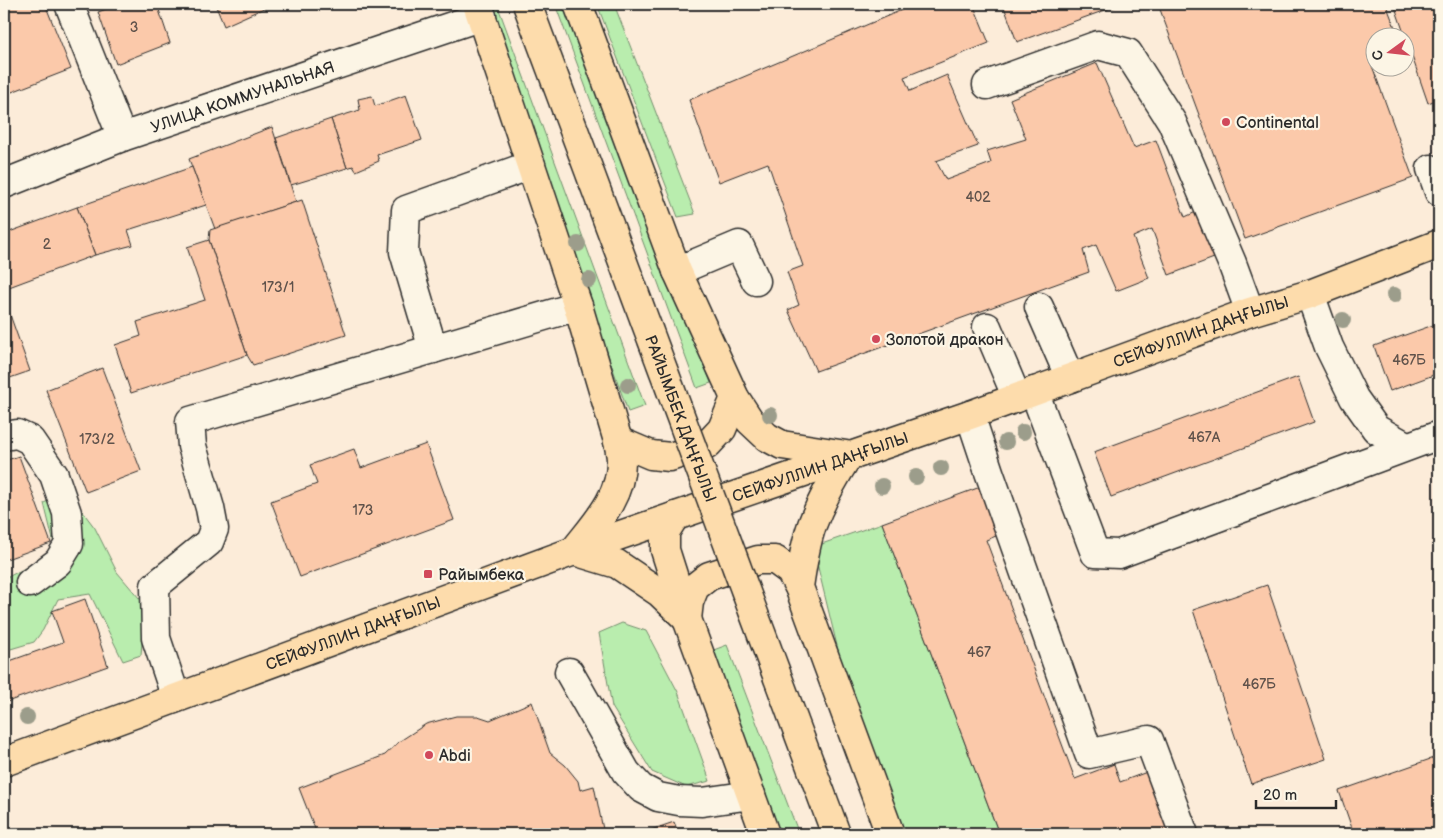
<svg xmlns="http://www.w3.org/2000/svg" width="1443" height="838" font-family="'Balsamiq Sans',sans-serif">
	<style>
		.green { fill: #b9edae; stroke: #728c6c }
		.building { fill: #fbc9aa; stroke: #2b2b2b }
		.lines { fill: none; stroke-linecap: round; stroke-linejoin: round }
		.minor-casing { stroke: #2b2b2b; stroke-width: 31 }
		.major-casing { stroke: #2b2b2b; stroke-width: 31 }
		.minor { stroke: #fcf5e5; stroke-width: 28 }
		.major { stroke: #fddcac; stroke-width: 28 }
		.major-bridge-casing { stroke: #2b2b2b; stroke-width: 31; stroke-linecap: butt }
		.major-bridge { stroke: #fddcac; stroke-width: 28 }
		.tree { fill: #9c9d8b }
		.poi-dot { fill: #d1495b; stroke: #fcf5e5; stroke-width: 2 }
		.labels { text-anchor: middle; stroke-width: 4.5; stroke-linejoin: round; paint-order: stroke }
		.number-label { font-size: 14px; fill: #5f524b }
		.street-label { font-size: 16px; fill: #2b2b2b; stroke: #fcf5e5 }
		.poi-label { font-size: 16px; fill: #2b2b2b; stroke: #fcf5e5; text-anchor: start }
	</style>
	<rect width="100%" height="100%" fill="#fcecd9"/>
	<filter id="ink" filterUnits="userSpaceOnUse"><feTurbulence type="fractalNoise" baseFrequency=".02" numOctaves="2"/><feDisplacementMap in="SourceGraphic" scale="10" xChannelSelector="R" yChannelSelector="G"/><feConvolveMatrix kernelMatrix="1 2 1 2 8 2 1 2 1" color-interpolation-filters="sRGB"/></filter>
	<g filter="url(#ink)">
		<g class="green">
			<polygon points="486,4 497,4 645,406 628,412"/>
			<polygon points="555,4 571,4 711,383 697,388"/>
			<polygon points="597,4 614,4 695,214 678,217"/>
			<polygon points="67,491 95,528 117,572 145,605 141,655 123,661 90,594 58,599 43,630 34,642 4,651 4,579 56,552 44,503"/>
			<polygon points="882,523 999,834 905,834 839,654 813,547"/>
			<polygon points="622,623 646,631 678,692 710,781 686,787 652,772 612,707 599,633"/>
			<polygon points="727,645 799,834 778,834 711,651"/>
		</g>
		<g class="building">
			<polygon points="4,4 45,4 71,69 4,95"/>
			<polygon points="120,4 157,4 170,43 116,64 98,12"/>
			<polygon points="215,4 273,4 224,26"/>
			<polygon points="916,4 973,4 989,43 904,77 910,91 947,75 978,146 936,161 946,180 991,163 987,151 1026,139 1010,99 1097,63 1134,148 1156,140 1185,217 1196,212 1214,258 1169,275 1152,229 1133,237 1149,278 1116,291 1096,245 1083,250 1089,272 816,371 788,310 799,305 787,272 803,266 768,163 719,182 689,100"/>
			<polygon points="1003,4 1122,4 1017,42"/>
			<polygon points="1158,4 1386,4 1399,38 1376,38 1376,61 1371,63 1413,178 1245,239"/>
			<polygon points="1394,4 1439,4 1439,99 1428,103"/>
			<polygon points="406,95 422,140 377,155 379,161 356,171 353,166 347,168 331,119 360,110 358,99 372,96 375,106"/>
			<polygon points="331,119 347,168 291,185 276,138"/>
			<polygon points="272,127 296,202 215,229 189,159"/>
			<polygon points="192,167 206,205 128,230 133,245 95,255 77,207"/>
			<polygon points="302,200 346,335 253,365 247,355 209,240 210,230"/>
			<polygon points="77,207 95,255 9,287 4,273 4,234"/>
			<polygon points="209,240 247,355 131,393 115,345 141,336 137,322 205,300 187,247"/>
			<polygon points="4,298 30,371 4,380"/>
			<polygon points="1439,323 1439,373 1390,391 1374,346"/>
			<polygon points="102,368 141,471 86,492 46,390"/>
			<polygon points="1298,377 1314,422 1111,497 1094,452"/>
			<polygon points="426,444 454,520 300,577 271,501 317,484 310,465 354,449 361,468"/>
			<polygon points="19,456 51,543 4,560 4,461"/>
			<polygon points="983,486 1001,534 986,540 1075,779 1114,764 1120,782 1147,772 1170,834 999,834 882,523"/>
			<polygon points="1267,585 1326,759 1251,784 1193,610"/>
			<polygon points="85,599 108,666 4,703 4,663 63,642 52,611"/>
			<polygon points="532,702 550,753 565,765 578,781 580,790 594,786 604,834 317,834 299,788 385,755 400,741 426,724 456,716 478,716 490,720"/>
			<polygon points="1439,756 1439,834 1354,834 1339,791"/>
			<polygon points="674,822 679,834 639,834"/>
		</g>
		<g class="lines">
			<defs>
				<g id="minor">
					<polyline points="69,4 122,137"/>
					<polyline points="987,85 1098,45 1128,53 1172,122 1232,263 1250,312"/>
					<polyline points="1431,169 1439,192"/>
					<path id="s1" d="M4,184L122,137L482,16"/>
					<polyline points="677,271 739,245 756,281"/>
					<polyline points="1310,294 1329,347 1354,398 1376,429 1406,446"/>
					<polyline points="1039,307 1070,378"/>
					<polyline points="987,327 1017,398"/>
					<polyline points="433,349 404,252 406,210 531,165"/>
					<polyline points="1034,391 1095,553 1119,554 1439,435"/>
					<polyline points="970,415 989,472 1089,754 1149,740 1184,834"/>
					<polyline points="4,436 17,434 30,440 54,475 67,513 69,544 58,562 30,583"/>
					<polyline points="569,672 626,772 641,788 658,797 679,801 702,802 751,795"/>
					<polyline points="176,698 156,638 155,586 209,542 214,529 210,508 192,446 190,421 578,306"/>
				</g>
				<g id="major">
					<path d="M477,4L578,306L618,441C619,447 621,454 621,460C622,497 595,524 574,551"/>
					<polyline points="578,4 677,271 735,398 750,421 767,437 782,445 846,455"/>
					<polyline points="618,441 651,455 670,457 707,445 722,429 735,398"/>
					<path d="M848,456C834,478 821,501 812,525C805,545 802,566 799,587L890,834"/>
					<polyline points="675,516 665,532 665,550 687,619 765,834"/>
					<polyline points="574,551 617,564 660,593 686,618"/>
					<polyline points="687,619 689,602 695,587 709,576 758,560 775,560 790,571 799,587"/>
					<path id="s2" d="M4,762L574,551L970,415L1250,312L1310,294L1439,244"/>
				</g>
			</defs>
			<use href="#minor" class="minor-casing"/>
			<use href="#major" class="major-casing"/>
			<use href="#minor" class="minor"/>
			<use href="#major" class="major"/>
			<defs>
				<g id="major-bridge">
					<path id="s3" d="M527,4L836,834"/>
				</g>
			</defs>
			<use href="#major-bridge" class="major-bridge-casing"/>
			<use href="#major-bridge" class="major-bridge"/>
		</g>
		<g class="tree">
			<circle cx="578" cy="244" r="8"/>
			<circle cx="589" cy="280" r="8"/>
			<circle cx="1394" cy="295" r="8"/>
			<circle cx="1343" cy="320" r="8"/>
			<circle cx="628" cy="385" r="8"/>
			<circle cx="770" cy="415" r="8"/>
			<circle cx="1023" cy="432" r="8"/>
			<circle cx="1006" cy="442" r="8"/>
			<circle cx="941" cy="468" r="8"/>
			<circle cx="916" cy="477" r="8"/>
			<circle cx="882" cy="486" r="8"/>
			<circle cx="27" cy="717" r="8"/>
		</g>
	</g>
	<g class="poi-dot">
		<circle cx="1226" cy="122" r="5"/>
		<circle cx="876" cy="339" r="5"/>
		<rect x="423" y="569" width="10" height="10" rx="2.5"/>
		<circle cx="429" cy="755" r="5"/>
	</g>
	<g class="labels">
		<g class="number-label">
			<text x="134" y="32">3</text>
			<text x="978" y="202">402</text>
			<text x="47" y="249">2</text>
			<text x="278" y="292">173/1</text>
			<text x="1409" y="365">467Б</text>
			<text x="1204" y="442">467А</text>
			<text x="97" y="444">173/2</text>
			<text x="363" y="515">173</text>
			<text x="979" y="657">467</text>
			<text x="1259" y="689">467Б</text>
		</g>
		<g class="street-label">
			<text dy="6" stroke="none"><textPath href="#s1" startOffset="254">УЛИЦА КОММУНАЛЬНАЯ</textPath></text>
			<text dy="6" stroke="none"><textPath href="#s2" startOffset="1272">СЕЙФУЛЛИН ДАҢҒЫЛЫ</textPath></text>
			<text dy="6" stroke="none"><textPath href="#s3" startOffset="442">РАЙЫМБЕК ДАҢҒЫЛЫ</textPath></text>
			<text dy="6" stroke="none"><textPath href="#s2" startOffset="868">СЕЙФУЛЛИН ДАҢҒЫЛЫ</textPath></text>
			<text dy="6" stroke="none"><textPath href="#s2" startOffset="372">СЕЙФУЛЛИН ДАҢҒЫЛЫ</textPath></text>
		</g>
		<g class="poi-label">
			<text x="1236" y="128">Continental</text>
			<text x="886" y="345">Золотой дракон</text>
			<text x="438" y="580">Райымбека</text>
			<text x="439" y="761">Abdi</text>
		</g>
	</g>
	<rect width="1443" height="838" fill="none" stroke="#fcf5e5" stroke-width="20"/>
	<rect x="10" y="10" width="1423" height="818" fill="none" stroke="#2b2b2b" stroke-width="2" filter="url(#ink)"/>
	<g transform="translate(1390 52) rotate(255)"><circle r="24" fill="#fcf5e5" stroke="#a8a49b"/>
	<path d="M0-4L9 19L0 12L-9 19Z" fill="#d1495b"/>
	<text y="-8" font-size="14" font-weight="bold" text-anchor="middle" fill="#2b2b2b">С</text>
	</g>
	<path d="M1256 800v8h80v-8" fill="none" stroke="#2b2b2b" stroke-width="2.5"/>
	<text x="1263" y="800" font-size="15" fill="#2b2b2b" stroke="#fcf5e5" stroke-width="4" paint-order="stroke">20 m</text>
</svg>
